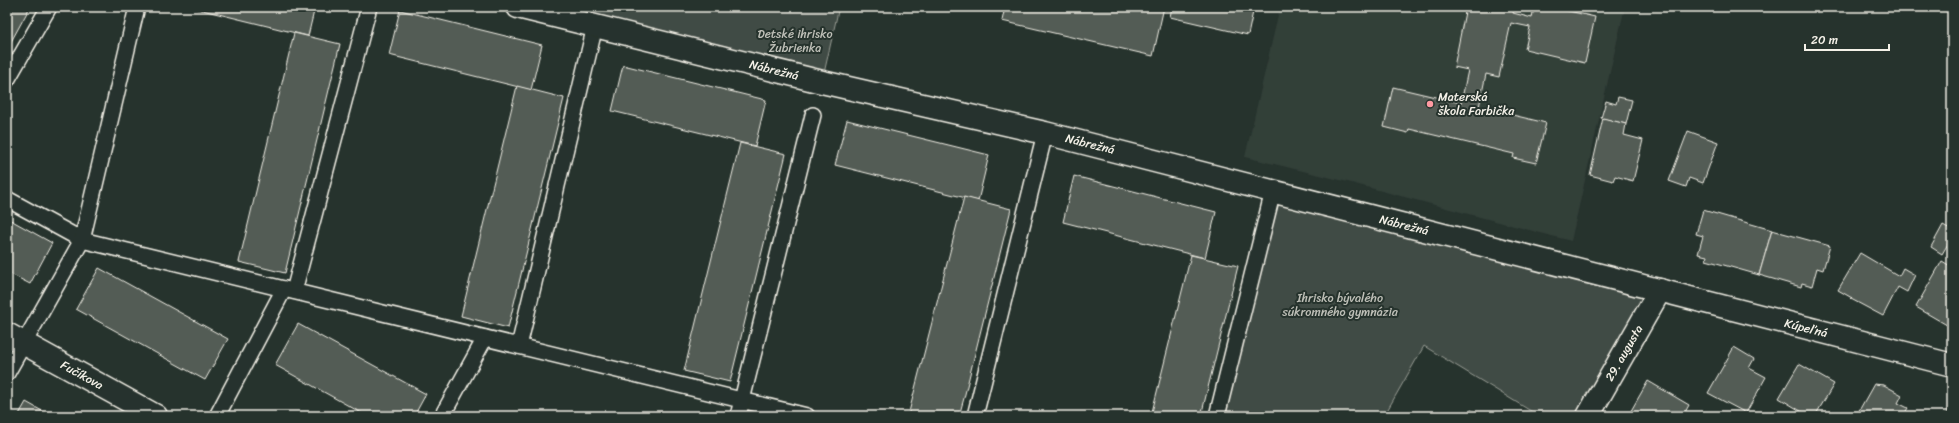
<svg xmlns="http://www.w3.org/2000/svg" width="1959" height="423" font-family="Sriracha,sans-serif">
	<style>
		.built { fill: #333f39 }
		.green { fill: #414b45; stroke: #9a9e96 }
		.building { fill: #525c55; stroke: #f4f1e8 }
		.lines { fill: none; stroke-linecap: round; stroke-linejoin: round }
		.service-casing { stroke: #f4f1e8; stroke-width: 18 }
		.minor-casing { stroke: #f4f1e8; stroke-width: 25 }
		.service { stroke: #26332d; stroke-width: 15 }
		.minor { stroke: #26332d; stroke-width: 22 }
		.poi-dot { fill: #ff9aa2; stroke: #26332d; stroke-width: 1.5 }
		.labels { text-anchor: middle; stroke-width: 4; stroke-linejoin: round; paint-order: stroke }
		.park-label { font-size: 12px; fill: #bebfb7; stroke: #26332d }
		.street-label { font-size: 12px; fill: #f4f1e8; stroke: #26332d }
		.poi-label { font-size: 12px; fill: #f4f1e8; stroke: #26332d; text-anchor: start }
	</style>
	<rect width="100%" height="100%" fill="#26332d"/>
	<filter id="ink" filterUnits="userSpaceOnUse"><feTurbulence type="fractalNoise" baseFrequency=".025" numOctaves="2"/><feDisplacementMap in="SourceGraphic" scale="8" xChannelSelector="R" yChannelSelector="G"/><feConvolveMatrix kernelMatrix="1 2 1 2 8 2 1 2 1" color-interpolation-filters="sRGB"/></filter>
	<g filter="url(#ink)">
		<polygon class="built" points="1280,7 1625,7 1571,241 1344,181 1245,157"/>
		<g class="green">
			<polygon points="518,7 839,7 822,82"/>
			<polygon points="1273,191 1660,290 1588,416 1539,416 1424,346 1384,416 1217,416"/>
		</g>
		<g class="building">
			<polygon points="7,7 30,7 7,49"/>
			<polygon points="190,7 315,7 308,36"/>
			<polygon points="1005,7 1164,7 1153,56 1002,21"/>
			<polygon points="1172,7 1254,7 1248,35 1170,17"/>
			<polygon points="1466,7 1514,7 1513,13 1532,18 1534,7 1551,7 1595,17 1585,63 1525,49 1530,27 1511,23 1499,77 1486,74 1479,107 1546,123 1536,163 1513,158 1514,154 1409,129 1408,133 1384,127 1393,87 1461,103 1468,70 1454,67"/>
			<polygon points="400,10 542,45 531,90 389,55"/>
			<polygon points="294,33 340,44 285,273 239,262"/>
			<polygon points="623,65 766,100 755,146 612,111"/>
			<polygon points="517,86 564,98 508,328 461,316"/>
			<polygon points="1618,97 1632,100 1626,124 1601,118 1606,101 1616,104"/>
			<polygon points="1603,118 1626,124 1624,135 1643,140 1633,181 1615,176 1613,181 1590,175"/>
			<polygon points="847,120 989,155 978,201 835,165"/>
			<polygon points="1688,131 1718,142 1703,183 1689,178 1686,187 1669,181"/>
			<polygon points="740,143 786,154 730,382 684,371"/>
			<polygon points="1074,176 1216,212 1205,258 1063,222"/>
			<polygon points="964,197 1011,209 964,398 959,416 908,416"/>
			<polygon points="1703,210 1772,230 1759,275 1706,260 1707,256 1698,254 1703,236 1696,234"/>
			<polygon points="7,218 52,243 30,284 7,272"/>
			<polygon points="1943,225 1952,230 1952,237 1942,254 1931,247"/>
			<polygon points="1772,230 1830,246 1823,270 1817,268 1812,286 1802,283 1801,287 1759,275"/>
			<polygon points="1860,253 1899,276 1903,268 1915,275 1907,292 1898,287 1883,316 1851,299 1852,298 1838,290"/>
			<polygon points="1191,255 1238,266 1201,416 1151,416"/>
			<polygon points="1942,261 1952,267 1952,328 1916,307"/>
			<polygon points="99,268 228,339 205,380 76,309"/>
			<polygon points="298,324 426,394 414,416 367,416 275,365"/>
			<polygon points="1734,347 1754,359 1749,368 1766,377 1746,413 1708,393"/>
			<polygon points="1799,364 1834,384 1815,416 1809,416 1779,398"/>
			<polygon points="1648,381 1689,405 1683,416 1628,416"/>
			<polygon points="1874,384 1884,385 1902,395 1898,403 1908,408 1903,416 1856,416"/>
			<polygon points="26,402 51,416 18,416"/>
			<polygon points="1952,403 1952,416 1945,416"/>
			<polygon points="1471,410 1483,416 1468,416"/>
		</g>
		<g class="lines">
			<defs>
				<g id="service">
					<polyline points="7,80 49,7"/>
					<polyline points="7,199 82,240 807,416"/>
					<polyline points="294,291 369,7"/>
					<polyline points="519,346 595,26"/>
					<polyline points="7,373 82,240 137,7"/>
					<polyline points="217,416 284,289"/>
					<polyline points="442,416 485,338"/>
					<polyline points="738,416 813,115"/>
					<polyline points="975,416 1045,133"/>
					<polyline points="1217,416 1273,191"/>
				</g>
				<g id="minor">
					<polyline points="518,7 822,82 1045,133 1952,365"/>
					<polyline points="7,334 156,416"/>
					<polyline points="1588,416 1660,290"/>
				</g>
			</defs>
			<use href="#service" class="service-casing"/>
			<use href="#minor" class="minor-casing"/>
			<use href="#service" class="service"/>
			<use href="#minor" class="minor"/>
		</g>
	</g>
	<circle class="poi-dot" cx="1430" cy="104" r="4"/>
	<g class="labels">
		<g class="park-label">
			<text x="795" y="38">Detské ihrisko<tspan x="795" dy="14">Žubrienka</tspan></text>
			<text x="1340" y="302">Ihrisko bývalého<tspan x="1340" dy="14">súkromného gymnázia</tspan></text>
		</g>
		<g class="street-label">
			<text transform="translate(774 70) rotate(14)" y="4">Nábrežná</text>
			<text transform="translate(1090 144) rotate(14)" y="4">Nábrežná</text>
			<text transform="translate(1404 225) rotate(14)" y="4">Nábrežná</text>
			<text transform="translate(1806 328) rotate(14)" y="4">Kúpeľná</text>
			<text transform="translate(1624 353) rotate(-60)" y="4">29. augusta</text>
			<text transform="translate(82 375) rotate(29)" y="4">Fučíkova</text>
		</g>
		<g class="poi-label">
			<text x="1438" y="101">Materská<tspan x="1438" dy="14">škola Farbička</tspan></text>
		</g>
	</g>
	<rect width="1959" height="423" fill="none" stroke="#26332d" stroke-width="24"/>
	<rect x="12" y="12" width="1935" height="399" fill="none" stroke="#f4f1e8" stroke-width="1.5" filter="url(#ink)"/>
	<path d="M1805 44v6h84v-6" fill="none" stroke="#f4f1e8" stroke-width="2"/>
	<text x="1811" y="44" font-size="12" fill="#f4f1e8" stroke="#26332d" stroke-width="3" paint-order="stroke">20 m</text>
</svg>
